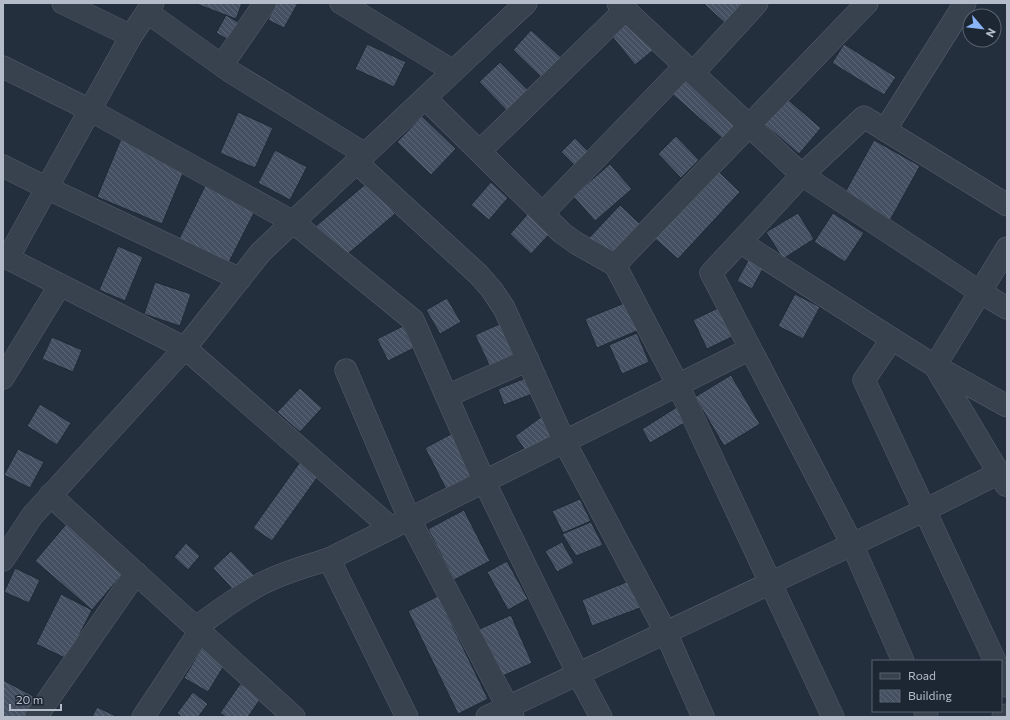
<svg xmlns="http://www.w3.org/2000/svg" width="1010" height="720" font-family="Commissioner,sans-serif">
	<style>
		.building { fill: url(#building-back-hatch); stroke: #1f2835 }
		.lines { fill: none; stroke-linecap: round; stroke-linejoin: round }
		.minor-casing { stroke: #565f6c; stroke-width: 23 }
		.minor { stroke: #38414e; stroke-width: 22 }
	</style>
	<defs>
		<pattern id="building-back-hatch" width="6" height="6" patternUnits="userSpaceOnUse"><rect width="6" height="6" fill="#455162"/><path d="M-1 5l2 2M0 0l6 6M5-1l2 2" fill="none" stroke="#5d6877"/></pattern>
	</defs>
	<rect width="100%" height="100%" fill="#242f3e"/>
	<g class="building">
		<polygon points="194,3 242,3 236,19"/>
		<polygon points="276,3 298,3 284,28 268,20"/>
		<polygon points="703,3 747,3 727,25"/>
		<polygon points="226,15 243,25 234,43 216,33"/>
		<polygon points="631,18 656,48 635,65 611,35"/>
		<polygon points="531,30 562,58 543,79 513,50"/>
		<polygon points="367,44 406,62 394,87 355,69"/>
		<polygon points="844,44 896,77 884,95 832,63"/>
		<polygon points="500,62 532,94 511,115 479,82"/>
		<polygon points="686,74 740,123 724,140 670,92"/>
		<polygon points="785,97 821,128 799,154 763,123"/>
		<polygon points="238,112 273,128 255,168 220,153"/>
		<polygon points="422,116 456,149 431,175 397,142"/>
		<polygon points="676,136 699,160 681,178 658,154"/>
		<polygon points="575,138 589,152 575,166 561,152"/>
		<polygon points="121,139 186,166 162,224 97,197"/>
		<polygon points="874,140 920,166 889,222 843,196"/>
		<polygon points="275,150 307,167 290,200 258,183"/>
		<polygon points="610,164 632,189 595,221 573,196"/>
		<polygon points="715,168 740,192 678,259 652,236"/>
		<polygon points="207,182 257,207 228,264 179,239"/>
		<polygon points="368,182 395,214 343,258 316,226"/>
		<polygon points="491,182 508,198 489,220 471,205"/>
		<polygon points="620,205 640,224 607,259 587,240"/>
		<polygon points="533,208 555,228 531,254 510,234"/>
		<polygon points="798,213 814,239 783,259 766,232"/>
		<polygon points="833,213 864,233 845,262 814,242"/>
		<polygon points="118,246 143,257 125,301 99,290"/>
		<polygon points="751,255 766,263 752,289 737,281"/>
		<polygon points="155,282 191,294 180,326 144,314"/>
		<polygon points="795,294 820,307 803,339 778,326"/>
		<polygon points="447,298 461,322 440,334 426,310"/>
		<polygon points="627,302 639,330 597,348 585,319"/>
		<polygon points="722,306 736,335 707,349 693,320"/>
		<polygon points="504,322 518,354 490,367 475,335"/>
		<polygon points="403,326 414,348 388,361 377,339"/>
		<polygon points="637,333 649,362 622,374 609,345"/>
		<polygon points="52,337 82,350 73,372 42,359"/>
		<polygon points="731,375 760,424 724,446 695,397"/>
		<polygon points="526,378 532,394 504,405 498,389"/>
		<polygon points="300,388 322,408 300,432 277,412"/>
		<polygon points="40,404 71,423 57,445 27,426"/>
		<polygon points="677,407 686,422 650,443 642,429"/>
		<polygon points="544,415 561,439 532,460 515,436"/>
		<polygon points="455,432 476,473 446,489 425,448"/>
		<polygon points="18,449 44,462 30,488 4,475"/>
		<polygon points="300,462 319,475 272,541 253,528"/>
		<polygon points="580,499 591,521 563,533 552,511"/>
		<polygon points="464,510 490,561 454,580 428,529"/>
		<polygon points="68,522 125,571 92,610 35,561"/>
		<polygon points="591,522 603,545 576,556 562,534"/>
		<polygon points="562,542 574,563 557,572 545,551"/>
		<polygon points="186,543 200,556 188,570 174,557"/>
		<polygon points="231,551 254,575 236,593 213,568"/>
		<polygon points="507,561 528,599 508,610 487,572"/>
		<polygon points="15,568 40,580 29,603 4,592"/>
		<polygon points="629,581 640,608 592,626 582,600"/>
		<polygon points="61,594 92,610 67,659 36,644"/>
		<polygon points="438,596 488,699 458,714 408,611"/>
		<polygon points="511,615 532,663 498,678 477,630"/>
		<polygon points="203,646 227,661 208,692 184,678"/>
		<polygon points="3,680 37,698 26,717 3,717"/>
		<polygon points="240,684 261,698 248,717 226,717 220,713"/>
		<polygon points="193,692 208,704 198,717 182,717 177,713"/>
		<polygon points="97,707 118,717 92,717"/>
	</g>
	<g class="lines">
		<defs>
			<g id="minor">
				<polyline points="63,3 131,36"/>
				<polyline points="341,3 453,71"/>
				<polyline points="618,3 802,175 864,117 1007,205"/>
				<polyline points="147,12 231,72 365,154"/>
				<polyline points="222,65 265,3"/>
				<polyline points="3,67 90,110 293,222 413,320 484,481 578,674 601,717"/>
				<polyline points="693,73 757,3"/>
				<polyline points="425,98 562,233 576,243 615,265"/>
				<polyline points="885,130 965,3"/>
				<polyline points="480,151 625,10"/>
				<polyline points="356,162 479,275 492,290 504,308 564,441 666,633 703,717"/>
				<polyline points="3,166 47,188 240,279"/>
				<polyline points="543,213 685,66"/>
				<polyline points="740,242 711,273 852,544 903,661"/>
				<polyline points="3,256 185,348 391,528"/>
				<polyline points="8,258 131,36 153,3"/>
				<polyline points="892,339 740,242 802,175 980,292 1007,308"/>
				<polyline points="346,370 409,518 513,717"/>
				<polyline points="3,378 60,285"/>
				<polyline points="447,396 528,360"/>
				<polyline points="1006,485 935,366 1007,248"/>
				<polyline points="50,495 294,717"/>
				<polyline points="3,560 32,516 185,348 261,252 526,3"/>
				<path d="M196,627C218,612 239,595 263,583C284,572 307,566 329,559"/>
				<polyline points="995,661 864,380 892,339 935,366 1007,406"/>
				<polyline points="1001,674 1007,686"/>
				<polyline points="925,711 927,717"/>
				<polyline points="36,717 136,573"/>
				<polyline points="143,717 200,631"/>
				<polyline points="407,717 329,559 750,349"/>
				<polyline points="487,717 925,510 999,473"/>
				<polyline points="833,717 678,385 615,265 867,3"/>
				<polyline points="1003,717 1007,715"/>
			</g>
		</defs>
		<use href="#minor" class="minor-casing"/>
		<use href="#minor" class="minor"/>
	</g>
	<rect width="1010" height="720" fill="none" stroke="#b4bcc9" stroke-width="8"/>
	<rect x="872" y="660" width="130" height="52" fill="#1d2633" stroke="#59626f"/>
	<rect x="880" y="673" width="20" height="6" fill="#38414e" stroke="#59626f"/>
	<text x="908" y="680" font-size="12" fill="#b4bcc9">Road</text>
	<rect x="880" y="690" width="20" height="12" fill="url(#building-back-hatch)" stroke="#59626f"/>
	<text x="908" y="700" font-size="12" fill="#b4bcc9">Building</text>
	<g transform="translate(982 28) rotate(118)"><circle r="19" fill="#1d2633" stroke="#59626f"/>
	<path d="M0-3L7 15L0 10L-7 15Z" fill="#8ab4f8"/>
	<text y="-6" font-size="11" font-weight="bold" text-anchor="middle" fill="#b4bcc9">N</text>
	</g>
	<path d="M10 704v6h51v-6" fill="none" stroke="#b4bcc9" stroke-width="2"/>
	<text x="16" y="704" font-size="12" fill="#b4bcc9" stroke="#1d2633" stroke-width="3" paint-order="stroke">20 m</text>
</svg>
